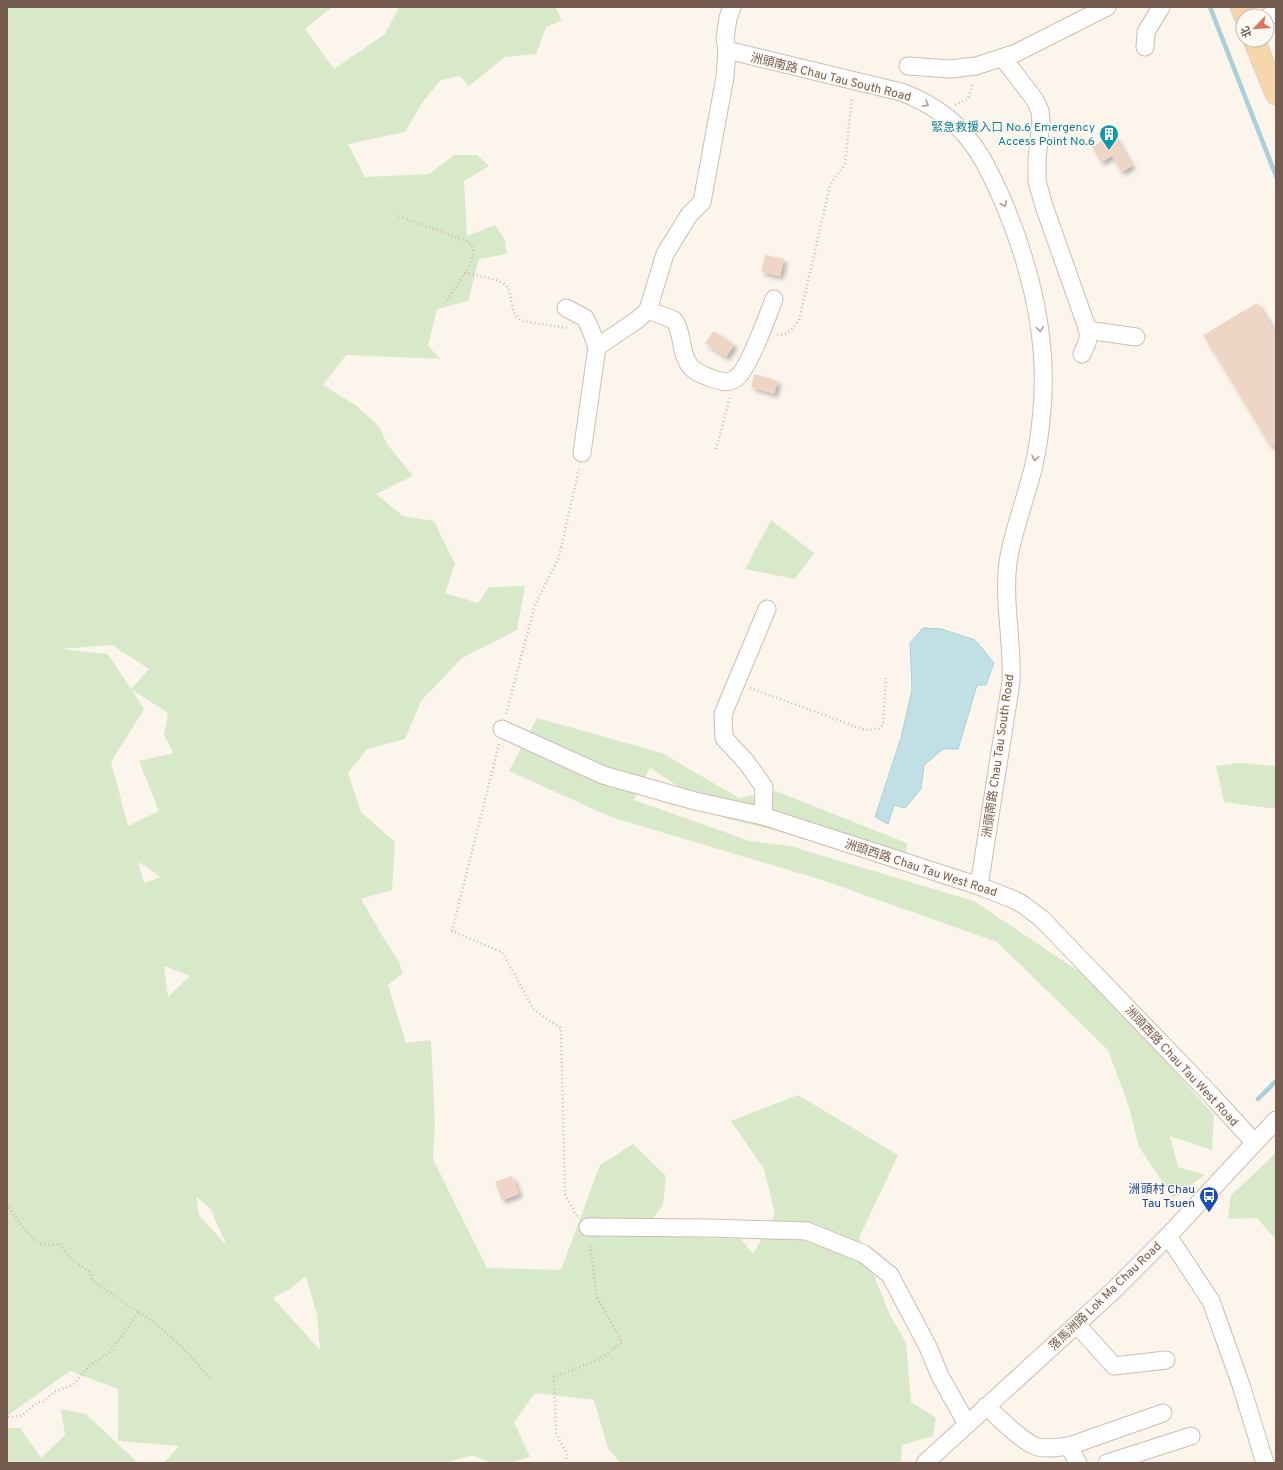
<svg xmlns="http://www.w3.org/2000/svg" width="1283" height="1470" font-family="Overpass,'Noto Sans SC',sans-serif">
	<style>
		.green { fill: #d8e9ca; fill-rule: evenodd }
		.water { fill: #c1e0e5; stroke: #a8d0d6 }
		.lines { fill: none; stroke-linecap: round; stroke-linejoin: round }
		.stream { stroke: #a8d0d6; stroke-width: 4.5 }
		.building { fill: #efd5c5; filter: url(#shadow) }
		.minor-casing { stroke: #cdbdb2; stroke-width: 19 }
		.major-casing { stroke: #d9d1ce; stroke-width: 23 }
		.path { stroke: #d5b8a8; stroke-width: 2.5; stroke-dasharray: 1 3; stroke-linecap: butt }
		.minor { stroke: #fff; stroke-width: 17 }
		.major { stroke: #f5d7aa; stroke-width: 21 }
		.oneway { stroke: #ad9d96 }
		.labels { text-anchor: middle; stroke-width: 3; stroke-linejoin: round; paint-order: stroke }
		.street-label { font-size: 12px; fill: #765c50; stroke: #fef9f2 }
		.culture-label { font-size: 12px; fill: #0d838f; stroke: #fef9f2; text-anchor: end }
		.transit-label { font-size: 12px; fill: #164399; stroke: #fef9f2; text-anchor: end }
	</style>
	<defs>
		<filter id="shadow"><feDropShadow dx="3.5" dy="3.5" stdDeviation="2" flood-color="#0004"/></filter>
	</defs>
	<rect width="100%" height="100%" fill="#fcf5ec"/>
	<g class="green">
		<path d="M7,7H332L305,29L334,69L385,34L399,7H555L562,20L546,27L536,54L505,57L469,86L460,76L441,80L424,100L405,132L348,144L365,177L429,174L454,155H477L489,166L464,181L467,236L495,225L505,240L507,254L479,259L468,301L437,309L428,346L441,359L346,355L323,385L357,406L380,428L387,444L413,476L376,494L403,516L434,521L455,564L445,593L478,603L489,587L525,586L517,630L462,658L421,701L405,739L367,749L348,773L361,812L395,842L392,890L361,899L383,937L399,962L403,973L388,985L406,1043L431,1040L435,1123L433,1159L487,1268L561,1270L600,1165L633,1144L666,1176L663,1205L639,1236L741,1239L753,1254L775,1214L764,1169L731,1121L798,1095L898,1155L859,1238L889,1313L906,1343L911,1402L936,1418L933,1436L902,1445L901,1463H620L608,1448L594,1400L535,1393L514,1422L530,1457L509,1463H491L472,1455L445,1463H164L179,1446L118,1441V1389L70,1371L7,1416ZM112,645L149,669L131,689L108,654L60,649ZM132,690L168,713L164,735L173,753L139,761L159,811L128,826L111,762L144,709ZM138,862L161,877L144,883ZM164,966L190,976L168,997ZM196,1197L210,1208L227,1246L199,1215ZM306,1276L317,1315L320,1350L273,1298L290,1289Z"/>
		<polygon points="771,520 814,553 795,579 745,569"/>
		<polygon points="537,718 662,753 739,798 776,791 907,843 906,862 728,819 650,768 634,800 750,841 790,846 974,901 1111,993 1179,1076 1214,1115 1212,1150 1170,1136 1178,1167 1205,1175 1173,1198 1139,1147 1129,1107 1108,1050 997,942 822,880 611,817 509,771"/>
		<polygon points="1239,763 1276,766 1276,808 1268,808 1224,802 1216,766"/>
		<polygon points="1276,1151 1276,1240 1257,1218 1228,1219 1231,1195 1270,1159"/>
		<polygon points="61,1409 86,1414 136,1461 150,1463 7,1463 7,1428 20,1428 41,1458 65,1435"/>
	</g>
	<polygon class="water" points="923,628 941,629 975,640 994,663 986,685 977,685 958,749 943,749 924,765 921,789 905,808 894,805 888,824 875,817 901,738 912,690 910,643"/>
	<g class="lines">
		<g class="stream">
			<polyline points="1210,7 1276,176"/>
			<polyline points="1258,1099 1276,1081"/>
		</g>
	</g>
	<g class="building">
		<polygon points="1113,134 1132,166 1121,172 1112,156 1101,162 1092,147"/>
		<polygon points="765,255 784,259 780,276 761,272"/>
		<polygon points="1257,303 1276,334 1276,444 1271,447 1203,335"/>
		<polygon points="714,331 734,345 726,357 705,343"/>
		<polygon points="754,374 778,381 774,394 751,387"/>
		<polygon points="512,1176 519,1194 502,1200 495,1182"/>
	</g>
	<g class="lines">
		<defs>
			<g id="minor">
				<polyline points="1267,17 1276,13"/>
				<polyline points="1145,47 1146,32 1161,7"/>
				<path d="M727,50L901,92C928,102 953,118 971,142C984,159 993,179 1002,199C1032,269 1050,344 1041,420C1039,442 1035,465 1028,487C1021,512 1012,536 1008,562C1003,602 1013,642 1011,682L979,886"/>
				<polyline points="1003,58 1035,100 1040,111 1041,122 1037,159 1037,181 1044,206 1089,333 1087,343 1082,354"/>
				<polyline points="908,66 950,69 976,66 1016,53 1107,7"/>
				<polyline points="566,308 585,318 590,328 597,347"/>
				<path d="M648,310L674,320L677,325C682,336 681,350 687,361C691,371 701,374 711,378C719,381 727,384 735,379C748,371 768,315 774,299"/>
				<polyline points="1087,330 1136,337"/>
				<polyline points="582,453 597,347 637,320 648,310 665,254 689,215 702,202 725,77 727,50 725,38 728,18 732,7"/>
				<polyline points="502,729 603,775 695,801 763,816 979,886 1015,900 1025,906 1042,919 1212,1096 1255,1143"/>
				<polyline points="763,816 764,787 747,763 724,738 723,714 767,609"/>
				<polyline points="588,1227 709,1228 807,1231 864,1254 890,1275 928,1347 940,1376 967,1424"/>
				<polyline points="1168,1236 1211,1301 1241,1385 1265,1463"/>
				<polyline points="1077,1325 1114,1366 1166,1360"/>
				<path d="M986,1406C999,1418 1019,1439 1035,1446C1045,1450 1059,1447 1069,1446L1078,1463"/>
				<polyline points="1069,1446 1163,1413"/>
				<polyline points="925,1463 1112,1292 1168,1236 1276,1120"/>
				<polyline points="1107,1463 1191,1436"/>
			</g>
			<g id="major">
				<polyline points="1241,7 1245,16"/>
				<polyline points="1254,40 1276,94"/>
			</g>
		</defs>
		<use href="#minor" class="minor-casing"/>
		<use href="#major" class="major-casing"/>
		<g class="path">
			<polyline points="955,105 968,99 973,82"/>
			<path d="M399,216L469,242C470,244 472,246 473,248C477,260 452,292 445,303"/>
			<path d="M465,273C475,275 495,278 503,283C516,291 506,311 522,321L568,328"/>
			<path d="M777,335C788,335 793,329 799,320L830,186C834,177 840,172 845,164L852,97"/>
			<polyline points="716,449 730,397"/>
			<polyline points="750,688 865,730 878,729 883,725 886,675"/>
			<polyline points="506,714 535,605 559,557 579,469"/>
			<polyline points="499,744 452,931 502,952 534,1010 561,1028 565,1194 577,1217"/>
			<path d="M7,1204C11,1213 32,1241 42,1244C47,1246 55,1244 60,1244L69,1257L89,1271L93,1281L139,1312L109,1353L90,1365L73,1385L54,1392L43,1402H38L21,1416L7,1417"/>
			<polyline points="139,1312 161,1328 181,1346 211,1379"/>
			<polyline points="566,1463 567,1454 556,1433 554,1377 600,1359 622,1342 597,1297 590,1243"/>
		</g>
		<use href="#minor" class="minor"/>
		<use href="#major" class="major"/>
	</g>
	<defs><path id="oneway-chevron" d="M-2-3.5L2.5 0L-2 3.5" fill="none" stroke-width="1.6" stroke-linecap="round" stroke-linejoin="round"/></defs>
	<g class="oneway">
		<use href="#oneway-chevron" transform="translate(926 104) rotate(29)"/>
		<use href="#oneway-chevron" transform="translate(1004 204) rotate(67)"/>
		<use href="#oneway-chevron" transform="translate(1040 329) rotate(82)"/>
		<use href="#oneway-chevron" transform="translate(1035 458) rotate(102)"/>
	</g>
	<defs>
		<symbol id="building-pin" viewBox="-11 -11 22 30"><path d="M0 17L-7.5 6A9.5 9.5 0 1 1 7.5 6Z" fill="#0f9aa8" stroke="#fef9f2"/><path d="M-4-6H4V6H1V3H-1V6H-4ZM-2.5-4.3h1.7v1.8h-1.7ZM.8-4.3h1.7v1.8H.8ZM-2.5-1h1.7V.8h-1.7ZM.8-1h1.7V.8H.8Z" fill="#fff"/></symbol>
		<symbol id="bus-pin" viewBox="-11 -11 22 30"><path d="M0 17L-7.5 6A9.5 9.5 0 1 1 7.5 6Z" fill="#1a4fb4" stroke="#fef9f2"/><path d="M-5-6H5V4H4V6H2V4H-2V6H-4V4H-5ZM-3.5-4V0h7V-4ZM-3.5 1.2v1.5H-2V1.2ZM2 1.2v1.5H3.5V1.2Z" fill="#fff"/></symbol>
	</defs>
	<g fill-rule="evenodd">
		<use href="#building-pin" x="1098" y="123" width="22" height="30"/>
		<use href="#bus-pin" x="1198" y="1185" width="22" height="30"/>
	</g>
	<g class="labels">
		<g class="street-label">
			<text transform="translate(831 77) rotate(14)" y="4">洲頭南路 Chau Tau South Road</text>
			<text transform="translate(998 756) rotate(-82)" y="4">洲頭南路 Chau Tau South Road</text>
			<text transform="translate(921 868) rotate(18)" y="4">洲頭西路 Chau Tau West Road</text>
			<text transform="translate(1182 1066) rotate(47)" y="4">洲頭西路 Chau Tau West Road</text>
			<text transform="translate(1105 1296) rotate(-44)" y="4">落馬洲路 Lok Ma Chau Road</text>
		</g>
		<g class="culture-label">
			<text x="1095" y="131">緊急救援入口 No.6 Emergency<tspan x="1095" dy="14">Access Point No.6</tspan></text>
		</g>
		<g class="transit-label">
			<text x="1195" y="1193">洲頭村 Chau<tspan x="1195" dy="14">Tau Tsuen</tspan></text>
		</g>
	</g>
	<rect width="1283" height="1470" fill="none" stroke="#765c50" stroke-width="16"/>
	<g transform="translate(1255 28) rotate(245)"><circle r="19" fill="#fef9f2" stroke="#c8bab1"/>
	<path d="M0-3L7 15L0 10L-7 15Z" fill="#dc745a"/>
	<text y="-6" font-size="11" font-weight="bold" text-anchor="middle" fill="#765c50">北</text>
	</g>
</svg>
